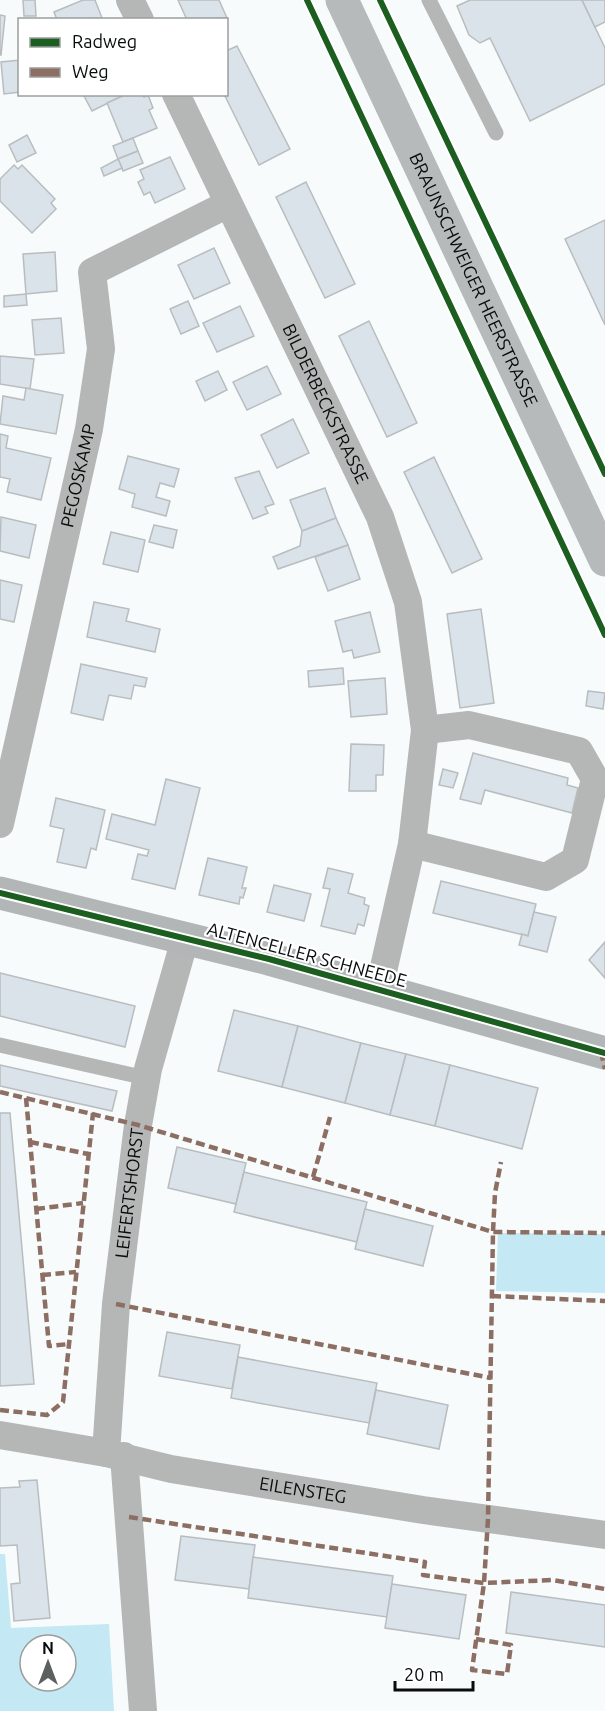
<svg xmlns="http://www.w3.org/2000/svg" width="605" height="1711" font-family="Ubuntu,sans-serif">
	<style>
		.green { fill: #c4e8f4; fill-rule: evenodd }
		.building { fill: #d9e3e9; stroke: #b9bdbf; stroke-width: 1.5 }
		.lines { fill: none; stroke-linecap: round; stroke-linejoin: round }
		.service { stroke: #b5b7b7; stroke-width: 15 }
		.minor { stroke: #b5b7b7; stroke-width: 28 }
		.secondary { stroke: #b3b6b6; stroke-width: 33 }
		.primary { stroke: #b7babb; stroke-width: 33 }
		.quiet { stroke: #8d6e63; stroke-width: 4.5; stroke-dasharray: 9 4.5; stroke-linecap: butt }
		.cycleway-casing { stroke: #fff; stroke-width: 10 }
		.cycleway { stroke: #1b5e20; stroke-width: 6 }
		.labels { text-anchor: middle; stroke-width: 4.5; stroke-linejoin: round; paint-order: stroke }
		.street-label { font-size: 18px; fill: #080c0d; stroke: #fff }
	</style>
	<rect width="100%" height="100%" fill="#f7fbfc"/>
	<g class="green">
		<polygon points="498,1233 605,1234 605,1293 496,1291"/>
		<path d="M0,1554H5L11,1628L109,1624L114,1711H0ZM30,1645H66V1681H30Z"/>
	</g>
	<g class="building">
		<polygon points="23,0 35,0 36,16 24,16"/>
		<polygon points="83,0 95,0 102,18 57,20 54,12"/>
		<polygon points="178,0 219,0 227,18 187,20"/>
		<polygon points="470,0 582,0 605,48 605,84 530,121 490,38 480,43 469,35 457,6"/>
		<polygon points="582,0 605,0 605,22 595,27"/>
		<polygon points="0,15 5,16 1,55 0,55"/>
		<polygon points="237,46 290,149 259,165 224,94 226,94 226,51"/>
		<polygon points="20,60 20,92 4,94 1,62"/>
		<polygon points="83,94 119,94 120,97 92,111"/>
		<polygon points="127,94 142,94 144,97 148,95 153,108 149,110 157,128 123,142 107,103"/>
		<polygon points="27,135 36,153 17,162 9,145"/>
		<polygon points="133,138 138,151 118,159 113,146"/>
		<polygon points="138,151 143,163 123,171 118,159"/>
		<polygon points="170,157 185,189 155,203 150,192 144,195 138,182 144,179 140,170"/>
		<polygon points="118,159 122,168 104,176 101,168"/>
		<polygon points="14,165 18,169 22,165 55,199 51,203 56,209 32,233 0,201 0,179"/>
		<polygon points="306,182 355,284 325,298 276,197"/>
		<polygon points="605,220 605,325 565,239"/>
		<polygon points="214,248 230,283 194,299 178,265"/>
		<polygon points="55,252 57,291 26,294 23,254"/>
		<polygon points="26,294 27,305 4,307 4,296"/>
		<polygon points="188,301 199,326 181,334 170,309"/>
		<polygon points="240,306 254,336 217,352 203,323"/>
		<polygon points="61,318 64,353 35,355 32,320"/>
		<polygon points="369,321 417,423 387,437 339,336"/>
		<polygon points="0,356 34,359 30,389 0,384"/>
		<polygon points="267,366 281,394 247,410 233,382"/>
		<polygon points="218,371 227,390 205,401 196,381"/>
		<polygon points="26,388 63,395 56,434 0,424 3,396 24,400"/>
		<polygon points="293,419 309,453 277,468 261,435"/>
		<polygon points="0,434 8,436 6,448 51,458 41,500 7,492 10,479 0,477"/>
		<polygon points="128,456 179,469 174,487 160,483 156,497 170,501 166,516 132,507 135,494 119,489"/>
		<polygon points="434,457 482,559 452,573 404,472"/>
		<polygon points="259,471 274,504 265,507 268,513 253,519 235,478"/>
		<polygon points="325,488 336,518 302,531 290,500"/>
		<polygon points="1,517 36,525 29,558 0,551"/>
		<polygon points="336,518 348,545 278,569 273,557 300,546 302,531"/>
		<polygon points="154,525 177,530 173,548 149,542"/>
		<polygon points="111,532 145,540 138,572 103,564"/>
		<polygon points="348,545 360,579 328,591 315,557"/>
		<polygon points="0,580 22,585 14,622 0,619"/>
		<polygon points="94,602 129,609 126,621 160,629 155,652 87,637"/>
		<polygon points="481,609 494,703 460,708 447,614"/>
		<polygon points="370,612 380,652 354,658 352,650 343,652 335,621"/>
		<polygon points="81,664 147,678 145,687 134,685 131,699 109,695 103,720 71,713"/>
		<polygon points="343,668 344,684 309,687 308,671"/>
		<polygon points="385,678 387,714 351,717 348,681"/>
		<polygon points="588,691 605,693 603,709 586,706"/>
		<polygon points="351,744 384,745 383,775 376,775 376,791 349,791"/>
		<polygon points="473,753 568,778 567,785 578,788 572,813 485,790 481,804 460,799"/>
		<polygon points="443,769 458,773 453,788 439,785"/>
		<polygon points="166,779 200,788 175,889 132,879 138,854 147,856 149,850 106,839 112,814 155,825"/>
		<polygon points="56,798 105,810 96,850 91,848 86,868 57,862 64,829 50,826"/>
		<polygon points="208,858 247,867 242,888 246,888 243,898 240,897 239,904 199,895"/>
		<polygon points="328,868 353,874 348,893 365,898 364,904 369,906 364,926 358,924 355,934 321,926 330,889 323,888"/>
		<polygon points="441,881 536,904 528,936 433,913"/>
		<polygon points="274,885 311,894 304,921 267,912"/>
		<polygon points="534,912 556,917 547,952 519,945 522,934 528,936"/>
		<polygon points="605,942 605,978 589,960"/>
		<polygon points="0,973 135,1006 125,1047 0,1016"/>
		<polygon points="234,1010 298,1026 282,1087 218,1071"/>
		<polygon points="298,1026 361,1043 345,1103 282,1087"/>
		<polygon points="361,1043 406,1054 390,1115 345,1103"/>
		<polygon points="406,1054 450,1065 435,1126 390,1115"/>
		<polygon points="0,1065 117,1091 112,1111 0,1086"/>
		<polygon points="450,1065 538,1088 522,1149 435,1126"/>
		<polygon points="0,1113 10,1113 34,1384 0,1386"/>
		<polygon points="177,1147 246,1163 236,1204 168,1188"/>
		<polygon points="244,1172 367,1202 357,1242 234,1212"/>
		<polygon points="365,1209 433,1226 423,1266 355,1249"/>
		<polygon points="167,1332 240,1345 232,1389 159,1376"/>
		<polygon points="238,1357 377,1383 369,1423 231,1398"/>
		<polygon points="376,1390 448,1405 439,1449 367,1434"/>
		<polygon points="37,1480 50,1618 14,1621 11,1584 20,1583 17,1545 0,1546 0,1488 20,1487 19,1481"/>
		<polygon points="181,1536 255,1545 249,1589 175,1580"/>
		<polygon points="253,1557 393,1576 387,1617 248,1598"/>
		<polygon points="392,1584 466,1595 459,1639 385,1628"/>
		<polygon points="511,1592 605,1605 605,1647 506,1633"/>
	</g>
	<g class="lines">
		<g class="service">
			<polyline points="429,0 496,133"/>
			<polyline points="0,1045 146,1078"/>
		</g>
		<g class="minor">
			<polyline points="130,0 140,20"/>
			<path id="s1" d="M176,94L380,517L408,602L425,730L412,844L379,989"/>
			<path id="s2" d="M0,824L89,429L101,349L92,272L228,204"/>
			<polyline points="412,844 546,877 575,860 595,779 579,751 469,725 425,730"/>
			<path id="s3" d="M0,1435L106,1453L171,1469L423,1510L605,1535"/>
			<path id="s4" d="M106,1453L116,1304L138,1125L148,1069L185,939"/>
			<polyline points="124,1456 143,1711"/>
		</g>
		<polyline class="secondary" points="0,893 269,959 605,1053"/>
		<path class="primary" id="s5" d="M342,0L605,560"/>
		<g class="quiet">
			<polyline points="601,1052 605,1069"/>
			<polyline points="0,1092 138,1125 493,1232 605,1233"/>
			<polyline points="26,1098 49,1346 69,1344"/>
			<polyline points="30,1142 88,1154"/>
			<polyline points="313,1177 330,1117"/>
			<polyline points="36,1209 83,1203"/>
			<polyline points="42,1275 76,1272"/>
			<polyline points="492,1296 605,1301"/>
			<polyline points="116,1304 491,1378"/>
			<polyline points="0,1410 47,1415 63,1402 93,1113"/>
			<polyline points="129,1517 425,1562 423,1575 484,1583 552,1580 605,1589"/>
			<polyline points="476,1639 511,1645 507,1674 472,1670 484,1583 488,1519 493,1232 495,1193 501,1162"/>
		</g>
		<defs>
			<g id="cycleway">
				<polyline points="307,0 605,635"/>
				<polyline points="380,0 605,474"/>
				<polyline points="0,893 269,959 605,1053"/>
			</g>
		</defs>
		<use href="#cycleway" class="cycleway-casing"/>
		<use href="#cycleway" class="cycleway"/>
	</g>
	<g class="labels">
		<g class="street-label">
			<text dy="6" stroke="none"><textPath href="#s5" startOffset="309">BRAUNSCHWEIGER HEERSTRASSE</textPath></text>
			<text dy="6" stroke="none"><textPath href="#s1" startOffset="344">BILDERBECKSTRASSE</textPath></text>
			<text dy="6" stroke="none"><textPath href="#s2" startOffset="357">PEGOSKAMP</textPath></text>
			<text transform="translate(307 955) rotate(15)" y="6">ALTENCELLER SCHNEEDE</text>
			<text dy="6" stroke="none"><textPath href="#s4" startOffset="261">LEIFERTSHORST</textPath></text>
			<text dy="6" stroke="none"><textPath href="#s3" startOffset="308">EILENSTEG</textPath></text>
		</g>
	</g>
	<rect x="18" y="18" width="210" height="78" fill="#ffffff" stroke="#9c9e9e" stroke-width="1.5"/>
	<rect x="30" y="38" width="30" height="9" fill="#1b5e20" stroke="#9c9e9e" stroke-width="1.5"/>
	<text x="72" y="48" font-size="18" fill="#080c0d">Radweg</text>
	<rect x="30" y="68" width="30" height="9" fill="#8d6e63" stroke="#9c9e9e" stroke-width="1.5"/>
	<text x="72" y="78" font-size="18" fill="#080c0d">Weg</text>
	<g transform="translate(48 1663)"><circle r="28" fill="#ffffff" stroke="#9c9e9e" stroke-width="1.5"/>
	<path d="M0-4.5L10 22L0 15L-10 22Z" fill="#5c6061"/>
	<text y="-9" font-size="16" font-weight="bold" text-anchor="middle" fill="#080c0d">N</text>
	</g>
	<path d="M395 1681v9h78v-9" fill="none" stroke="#080c0d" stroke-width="3"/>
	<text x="404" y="1681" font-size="18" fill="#080c0d" stroke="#ffffff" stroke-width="4.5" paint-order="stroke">20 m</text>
</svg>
